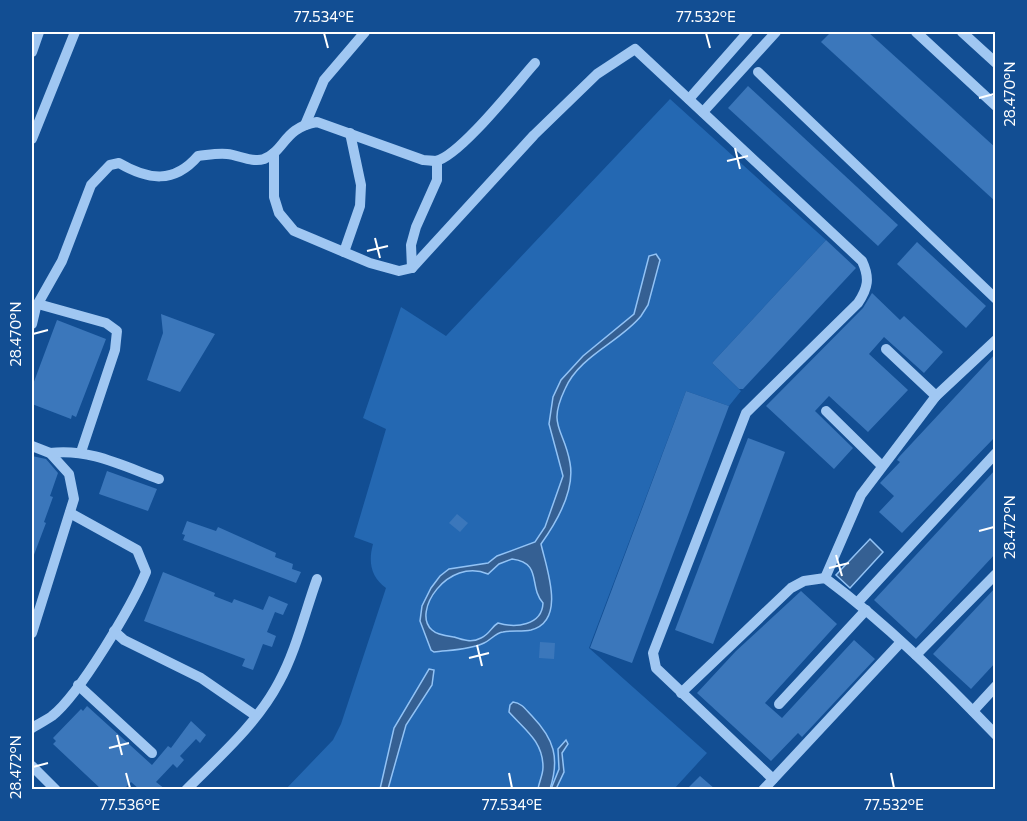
<svg xmlns="http://www.w3.org/2000/svg" width="1027" height="821" font-family="Commissioner,sans-serif">
	<style>
		.green { fill: #2468b2 }
		.water { fill: #356093; stroke: #92c3f6; stroke-width: 1.5; fill-rule: evenodd }
		.building { fill: #3b77bb }
		.lines { fill: none; stroke-linecap: round; stroke-linejoin: round }
		.minor { stroke: #a0c7f2; stroke-width: 10 }
		.ticks { fill: none; stroke: #fff; stroke-width: 2 }
		.neatline { fill: none; stroke: #fff; stroke-width: 2 }
		.ticks-label { font-size: 15px; text-anchor: middle; fill: #fff }
	</style>
	<rect width="100%" height="100%" fill="#124e93"/>
	<path class="green" d="M670,99L826,240L712,363L741,391L729,406L686,391L589,648L707,753L674,789L285,790L333,740L341,724L386,588C371,577 368,562 373,544L354,537L386,429L363,418L401,307L446,336Z"/>
	<g class="water">
		<path d="M656,254L660,260L648,305L641,316C620,342 579,356 565,389C547,427 564,428 570,463C575,490 556,523 541,544C546,567 567,621 531,630C522,632 512,630 503,632C495,633 491,640 484,643C470,650 449,650 434,652L431,650L420,621L422,606L431,588L440,576L449,569L488,563L497,556L535,542L545,527L563,476L549,424L553,397L561,380L583,356L634,314L649,256ZM512,559C543,563 528,586 543,603C542,626 515,628 498,623C491,627 490,634 481,638C472,643 463,640 454,637C447,636 437,635 432,630C411,612 448,557 488,574L499,564Z"/>
		<polygon points="870,539 883,552 850,588 836,575"/>
		<polygon points="429,669 434,670 432,685 406,725 388,789 380,789 394,728"/>
		<path d="M513,702C522,703 526,710 532,716C554,739 560,758 550,789H538C539,782 543,775 543,767C543,741 524,729 509,712L510,705Z"/>
		<polygon points="566,740 568,744 562,753 564,772 556,789 551,789 559,769 558,749"/>
	</g>
	<g class="building">
		<polygon points="831,32 868,32 996,148 996,202 821,42"/>
		<polygon points="748,86 898,225 878,246 728,108"/>
		<polygon points="826,240 856,268 743,389 739,389 712,363"/>
		<polygon points="917,242 986,306 966,328 897,264"/>
		<polygon points="872,293 900,320 904,316 943,352 924,373 884,337 869,354 908,390 868,432 829,396 815,411 853,448 834,469 766,406 863,308"/>
		<polygon points="161,314 215,334 180,392 147,380 163,333"/>
		<polygon points="57,320 106,339 76,417 72,415 71,419 32,404 32,387"/>
		<polygon points="996,353 996,436 902,533 879,512 894,496 880,483 900,462 897,460 899,457"/>
		<polygon points="686,391 729,406 632,663 590,648"/>
		<polygon points="748,438 785,452 713,644 675,630"/>
		<polygon points="32,456 46,459 58,473 50,496 53,497 44,522 46,523 32,560"/>
		<polygon points="996,469 996,553 916,639 874,600"/>
		<polygon points="107,471 157,489 148,511 99,494"/>
		<polygon points="457,514 468,523 460,532 449,523"/>
		<polygon points="187,521 216,531 218,527 276,553 275,557 293,564 292,569 301,572 296,583 183,540 185,535 182,534"/>
		<polygon points="163,572 215,593 214,596 232,603 234,599 263,610 269,596 288,604 283,615 275,612 267,632 276,636 272,647 263,644 253,670 242,666 245,659 144,621"/>
		<polygon points="996,587 996,662 971,689 933,654"/>
		<polygon points="801,591 837,624 765,703 773,710 782,718 854,640 875,659 802,737 798,733 771,761 697,693 736,651"/>
		<polygon points="540,642 555,643 554,659 539,658"/>
		<polygon points="87,706 152,765 168,746 171,748 191,721 206,735 200,743 196,739 180,756 184,760 177,768 173,764 156,782 165,789 139,789 131,782 124,789 101,789 53,744 56,741 53,738 81,709 83,711"/>
		<polygon points="700,776 715,789 687,789"/>
	</g>
	<g class="lines">
		<g class="minor">
			<polyline points="916,32 996,106"/>
			<polyline points="962,32 996,63"/>
			<polyline points="32,52 39,32"/>
			<polyline points="758,72 996,299"/>
			<polyline points="689,99 748,32"/>
			<polyline points="703,112 776,32"/>
			<polyline points="305,125 324,80 365,32"/>
			<polyline points="32,139 75,32"/>
			<path d="M274,153V197L279,213L294,231L370,263L399,271L412,268L534,135L597,74L635,49L862,261C870,278 868,288 858,303L746,413L653,653L656,668L773,779"/>
			<polyline points="344,252 360,206 361,185 350,133"/>
			<polyline points="412,268 411,245 416,227 437,180 437,161"/>
			<polyline points="38,304 106,323 117,331 115,350 81,452"/>
			<path d="M32,324L36,307L62,261L91,185L110,165L119,163C148,180 174,184 198,156C208,155 217,153 227,154C239,155 252,163 264,159C286,150 283,128 317,122L423,160C427,160 432,161 436,161C460,156 517,83 535,63"/>
			<polyline points="886,349 936,396"/>
			<polyline points="826,411 882,466"/>
			<polyline points="32,446 50,453 69,474 74,499 32,633"/>
			<path d="M50,453C89,448 123,466 159,479"/>
			<polyline points="825,578 861,495 936,396 996,340"/>
			<polyline points="858,602 996,453"/>
			<polyline points="114,631 124,640 201,678 256,716"/>
			<polyline points="916,655 996,574"/>
			<polyline points="78,685 152,753"/>
			<path d="M681,693L791,588L804,581L825,578C887,624 942,679 996,735"/>
			<polyline points="779,704 866,610"/>
			<polyline points="973,711 996,686"/>
			<path d="M32,728C38,724 45,721 52,716C79,695 132,606 146,572L137,550L70,513"/>
			<polyline points="32,766 56,790"/>
			<path d="M186,790C219,757 257,724 279,682C296,651 305,612 317,579"/>
			<polyline points="763,790 901,642"/>
		</g>
	</g>
	<path class="ticks" d="M324,33L328,48M706,33L710,48M979,98L994,94M735,148L740,169M727,161L748,156M375,238L380,258M367,251L388,246M33,334L48,330M979,531L994,527M836,555L842,576M829,568L849,563M477,645L482,666M469,658L489,653M117,735L122,755M109,748L129,743M33,767L48,763M126,773L130,788M509,773L512,788M891,773L894,788"/>
	<rect width="1027" height="821" fill="none" stroke="#124e93" stroke-width="66"/>
	<rect x="33" y="33" width="961" height="755" class="neatline"/>
	<g class="ticks-label">
		<text x="324" y="22">77.534°E</text>
		<text x="706" y="22">77.532°E</text>
		<text transform="translate(1010 94) rotate(-90)" y="5">28.470°N</text>
		<text transform="translate(16 334) rotate(-90)" y="5">28.470°N</text>
		<text transform="translate(1010 527) rotate(-90)" y="5">28.472°N</text>
		<text transform="translate(16 767) rotate(-90)" y="5">28.472°N</text>
		<text x="130" y="810">77.536°E</text>
		<text x="512" y="810">77.534°E</text>
		<text x="894" y="810">77.532°E</text>
	</g>
</svg>
